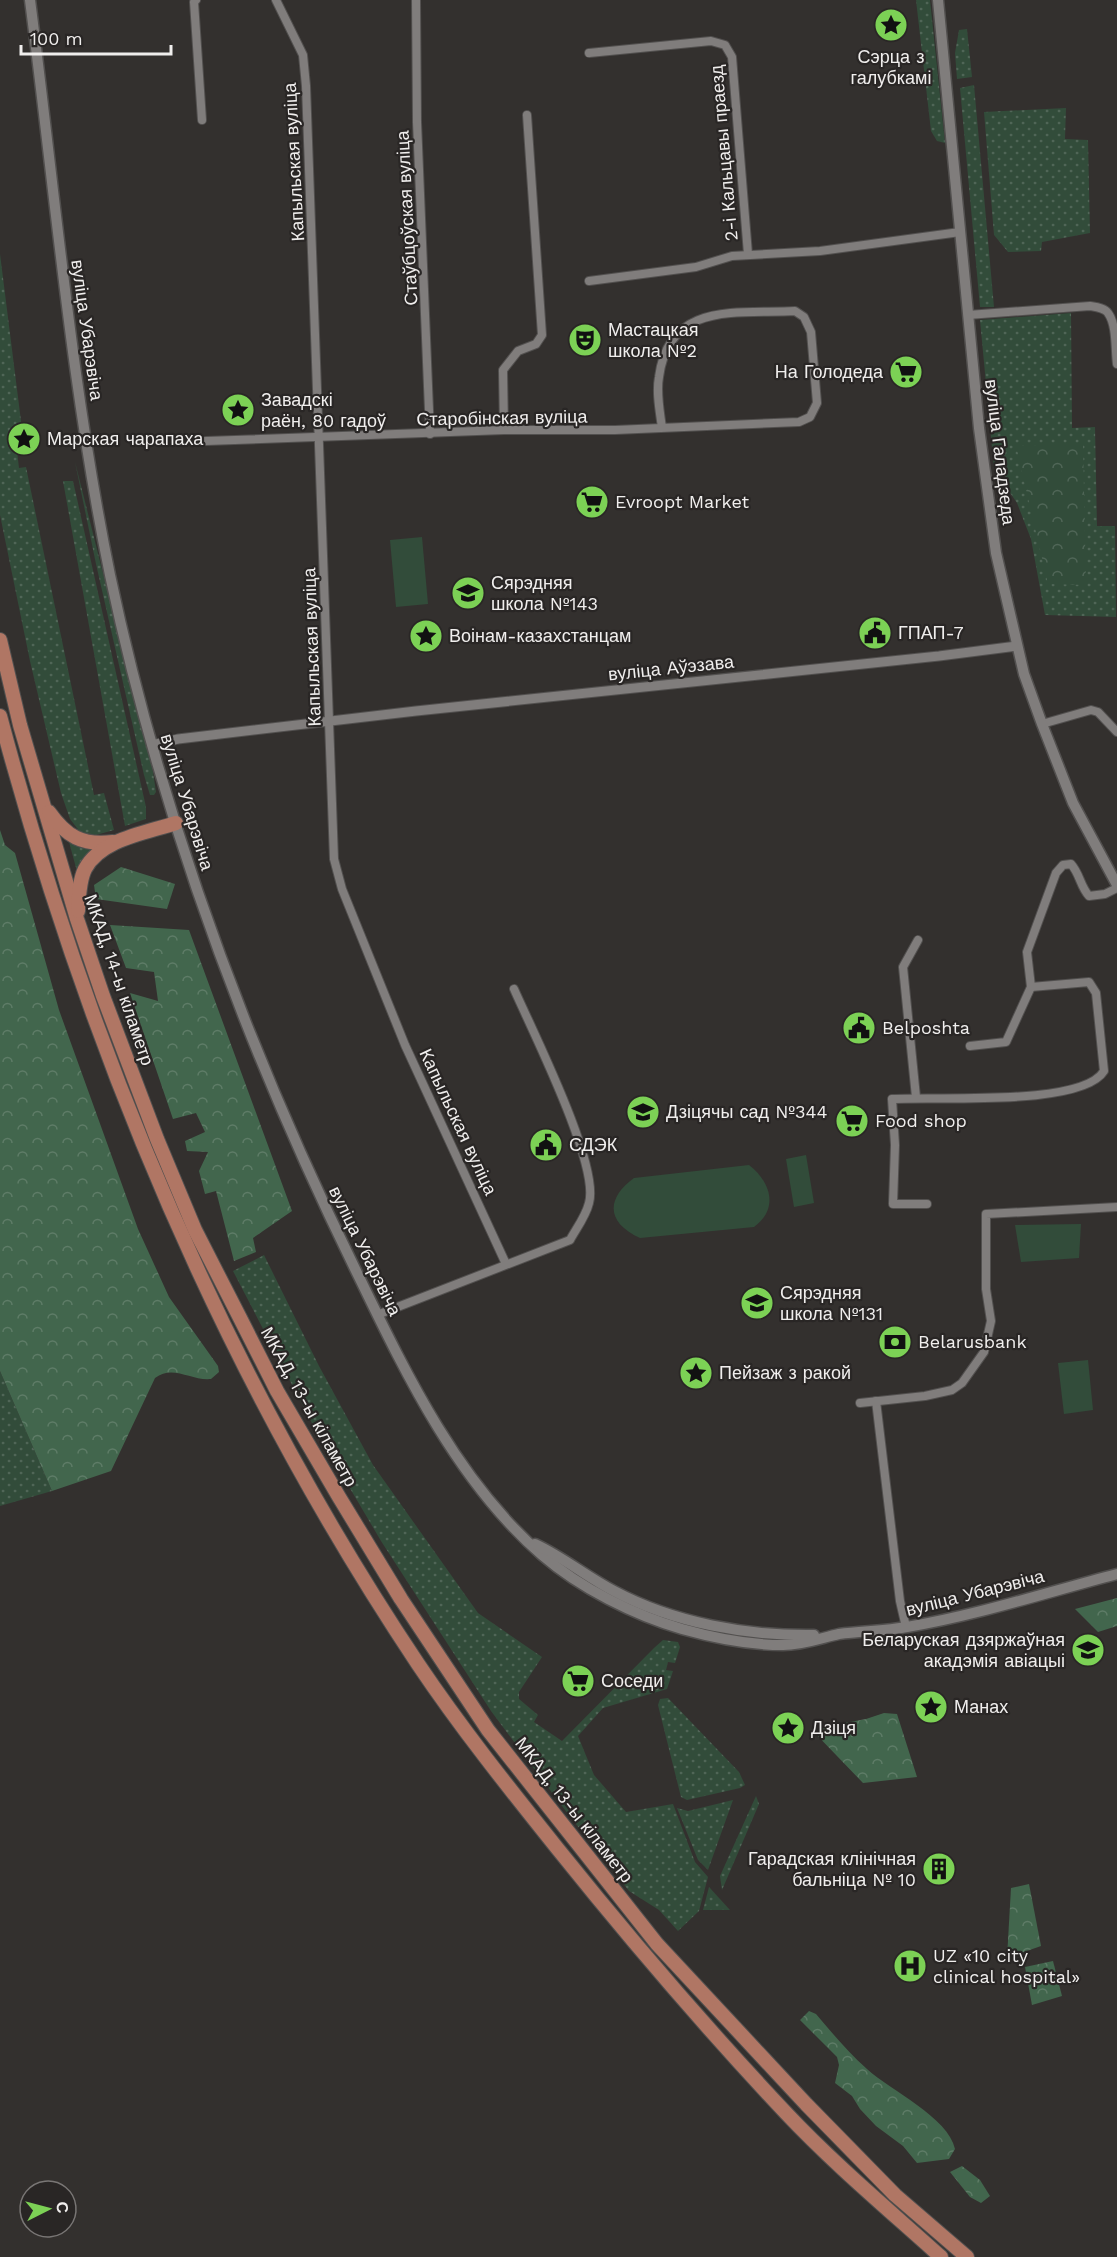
<svg xmlns="http://www.w3.org/2000/svg" width="1117" height="2257" font-family="'Work Sans',sans-serif">
	<style>
		.grass { fill: url(#grass-dots) }
		.forest { fill: url(#forest-crowns) }
		.park { fill: url(#park-crowns) }
		.pitch { fill: #324c3a }
		.lines { fill: none; stroke-linecap: round; stroke-linejoin: round }
		.minor-casing { stroke: #52504f; stroke-width: 10 }
		.tertiary-casing { stroke: #52504f; stroke-width: 11 }
		.secondary-casing { stroke: #52504f; stroke-width: 13 }
		.trunk-casing { stroke: #52504f; stroke-width: 16 }
		.minor { stroke: #807d7c; stroke-width: 8 }
		.tertiary { stroke: #807d7c; stroke-width: 9 }
		.secondary { stroke: #807d7c; stroke-width: 10 }
		.trunk { stroke: #b07664; stroke-width: 14 }
		.labels { text-anchor: middle; stroke-width: 4.5; stroke-linejoin: round; paint-order: stroke }
		.poi-label { font-size: 18px; fill: #f0eeed; stroke: #292625; text-anchor: start }
		.street-label { font-size: 18px; fill: #f0eeed; stroke: #292625 }
	</style>
	<defs>
		<pattern id="grass-dots" width="8" height="8" patternUnits="userSpaceOnUse" patternTransform="scale(1.5)"><rect width="8" height="8" fill="#324c3a"/><path d="M2 2h.1M6 6h.1" fill="none" stroke="#506657" stroke-width="1.8" stroke-linecap="round"/></pattern>
		<pattern id="forest-crowns" width="20" height="18" patternUnits="userSpaceOnUse" patternTransform="scale(1.5)"><rect width="20" height="18" fill="#42664d"/><path d="M2 6a3 3 0 1 1 6 0M12 15a3 3 0 1 1 6 0" fill="none" stroke="#5e7c67"/></pattern>
		<pattern id="park-crowns" width="20" height="18" patternUnits="userSpaceOnUse" patternTransform="scale(1.5)"><rect width="20" height="18" fill="#324c3a"/><path d="M2 6a3 3 0 1 1 6 0M12 15a3 3 0 1 1 6 0" fill="none" stroke="#506657"/></pattern>
	</defs>
	<rect width="100%" height="100%" fill="#33302e"/>
	<g class="grass">
		<polygon points="916,0 930,0 945,143 937,141 931,131"/>
		<polygon points="967,29 972,77 957,79 955,53 959,30"/>
		<polygon points="974,85 994,307 980,307 960,88"/>
		<polygon points="1066,108 1065,139 1088,140 1090,233 1042,242 1041,251 1008,252 994,235 984,112"/>
		<polygon points="0,254 22,429 15,434 19,468 26,467 94,795 104,793 114,830 96,835 80,832 70,819 61,793 30,661 0,515"/>
		<polygon points="1071,313 1072,428 1095,427 1097,526 1115,526 1116,617 1045,615 1031,539 1017,503 994,469 980,320"/>
		<polygon points="75,462 153,772 156,792 154,795 150,795 144,775 96,564"/>
		<polygon points="63,481 73,481 146,807 146,819 125,826"/>
		<polygon points="71,840 89,849 97,849 78,875 69,842"/>
		<polygon points="264,1255 319,1366 373,1465 478,1613 542,1657 519,1692 519,1699 538,1715 534,1722 562,1741 654,1648 663,1640 678,1642 680,1647 675,1663 668,1662 666,1670 673,1671 667,1689 603,1708 578,1736 594,1775 626,1812 673,1804 695,1862 708,1877 699,1911 678,1931 659,1910 629,1891 568,1814 491,1711 381,1541 315,1429 233,1271"/>
		<polygon points="0,1371 52,1491 0,1506"/>
		<polygon points="668,1698 739,1772 745,1785 740,1788 687,1800 681,1797 658,1705 660,1699"/>
		<polygon points="756,1796 759,1804 722,1890 720,1876"/>
		<polygon points="733,1800 708,1870 698,1860 677,1808 688,1811"/>
		<polygon points="709,1887 730,1910 703,1910"/>
	</g>
	<g class="forest">
		<path d="M0,830L5,845L15,853L59,1010L138,1229L169,1297L218,1366L219,1372L211,1379C191,1381 173,1364 155,1378L111,1471L52,1491L0,1371Z"/>
		<polygon points="121,867 175,884 167,909 96,899 94,885"/>
		<polygon points="110,925 189,930 292,1211 253,1238 256,1252 234,1261 216,1191 205,1194 199,1171 208,1152 187,1151 185,1141 205,1132 196,1113 173,1119 130,993 158,1001 154,972 126,968"/>
		<polygon points="1117,1598 1117,1626 1098,1632 1075,1609"/>
		<polygon points="884,1713 897,1714 917,1777 863,1783 811,1729 866,1719"/>
		<polygon points="1029,1884 1041,1946 1007,1958 1011,1888"/>
		<polygon points="1053,1961 1062,1996 1032,2005 1025,1967"/>
		<path d="M809,2011L816,2014C832,2033 848,2052 867,2069C891,2091 948,2117 955,2149L949,2159L917,2163L903,2146L876,2126L860,2109L852,2096L835,2083L839,2065L837,2057L800,2020Z"/>
		<polygon points="962,2166 980,2180 990,2196 981,2203 970,2197 950,2172"/>
	</g>
	<polygon class="park" points="1083,444 1086,585 1048,584 1016,446"/>
	<g class="pitch">
		<polygon points="422,537 428,604 396,607 390,540"/>
		<polygon points="806,1155 814,1203 794,1207 786,1159"/>
		<path d="M749,1165C771,1182 779,1209 754,1227L640,1238C607,1223 605,1199 634,1178Z"/>
		<polygon points="1081,1224 1079,1258 1021,1262 1015,1225"/>
		<polygon points="1088,1360 1093,1410 1064,1414 1058,1363"/>
	</g>
	<g class="lines">
		<defs>
			<g id="minor">
				<polyline points="196,0 194,2 202,120"/>
				<polyline points="276,0 303,55 306,86 334,859 342,889 405,1045 506,1264"/>
				<polyline points="416,0 417,122 430,434"/>
				<polyline points="589,53 711,41 725,45 732,57 748,254"/>
				<polyline points="589,281 696,267 732,256 820,251 960,232"/>
				<path d="M968,315L1090,306C1096,307 1105,308 1108,313C1117,325 1115,350 1117,364"/>
				<polyline points="504,430 503,370 518,351 536,344 542,335 527,115"/>
				<path d="M206,441L504,430H615L799,422L810,417L817,403L811,332L804,317L795,311C736,314 669,301 659,377C656,393 660,412 662,428"/>
				<polyline points="1042,724 1091,710 1098,712 1117,732"/>
				<path d="M970,1046L1006,1042L1031,987L1027,952L1056,873L1063,865L1071,864C1080,874 1080,886 1089,896L1105,894L1117,888"/>
				<polyline points="916,1097 903,967 918,940"/>
				<path d="M927,1204H893L895,1145L892,1099C935,1096 1082,1107 1104,1071L1096,993L1089,982L1031,987"/>
				<path d="M377,1315L570,1240C576,1229 586,1216 589,1203C600,1165 532,1030 514,989"/>
				<polyline points="876,1401 900,1601 906,1627"/>
				<polyline points="860,1403 925,1396 952,1390 962,1383 984,1352 991,1321 986,1289 986,1214 1117,1207"/>
			</g>
			<polyline id="tertiary" points="152,745 178,739 416,711 939,656 1017,646"/>
			<g id="secondary">
				<path d="M30,0C55,192 71,385 110,575C162,821 250,1057 361,1281C408,1378 459,1483 542,1555C580,1588 634,1615 682,1629C714,1638 751,1645 783,1645C803,1645 821,1638 839,1634C862,1631 885,1631 907,1627C978,1615 1048,1592 1117,1574"/>
				<polyline points="938,0 979,428 996,553 1024,674 1042,724 1073,803 1117,885"/>
				<path d="M535,1544C563,1557 587,1577 614,1591C674,1623 747,1636 814,1635"/>
			</g>
			<g id="trunk">
				<polyline points="0,640 20,725 77,919 103,996 157,1139 195,1230 240,1318 277,1391 339,1497 401,1599 488,1730 657,1944 806,2104 895,2195 967,2257"/>
				<path d="M0,716C89,1051 225,1375 418,1664C461,1728 509,1788 557,1848C630,1939 706,2028 786,2113C834,2164 889,2210 941,2257"/>
				<path d="M49,812C66,836 82,846 113,842"/>
				<path d="M78,911C79,897 79,881 85,869C101,839 146,833 176,823"/>
			</g>
		</defs>
		<use href="#minor" class="minor-casing"/>
		<use href="#tertiary" class="tertiary-casing"/>
		<use href="#secondary" class="secondary-casing"/>
		<use href="#trunk" class="trunk-casing"/>
		<use href="#minor" class="minor"/>
		<use href="#tertiary" class="tertiary"/>
		<use href="#secondary" class="secondary"/>
		<use href="#trunk" class="trunk"/>
	</g>
	<defs>
		<symbol id="sight-disc" viewBox="-11 -11 22 22"><circle r="9.5" fill="#7cd155" stroke="#292625"/><path d="M0-6L1.8-2.2L6-1.7L2.9 1.2L3.7 5.4L0 3.3L-3.7 5.4L-2.9 1.2L-6-1.7L-1.8-2.2Z" fill="#111"/></symbol>
		<symbol id="theatre-disc" viewBox="-11 -11 22 22"><circle r="9.5" fill="#7cd155" stroke="#292625"/><path d="M-5-5.5Q0-4 5-5.5V0Q5 5 0 6Q-5 5-5 0ZM-3.3-2.5H-1v1.5H-3.3ZM1-2.5H3.3v1.5H1ZM-2.8 1Q0 5.5 2.8 1Z" fill="#111"/></symbol>
		<symbol id="supermarket-disc" viewBox="-11 -11 22 22"><circle r="9.5" fill="#7cd155" stroke="#292625"/><path d="M-6-5.5h2.5l.6 2H6L4.5 2H-2.5L-4.4-4H-6ZM-1.5 3.2a1.3 1.3 0 1 0 .1 0ZM3 3.2a1.3 1.3 0 1 0 .1 0Z" fill="#111"/></symbol>
		<symbol id="school-disc" viewBox="-11 -11 22 22"><circle r="9.5" fill="#7cd155" stroke="#292625"/><path d="M0-5L7-2L0 1L-7-2ZM-4 1L0 2.5L4 1V4Q0 6-4 4Z" fill="#111"/></symbol>
		<symbol id="civic-disc" viewBox="-11 -11 22 22"><circle r="9.5" fill="#7cd155" stroke="#292625"/><path d="M-.6-6.5H3V-4.5H.6V-3L4-1V1h2V6H-6V1h2V-1L-.6-3ZM-1.2 2.5V6h2.4V2.5Z" fill="#111"/></symbol>
		<symbol id="bank-disc" viewBox="-11 -11 22 22"><circle r="9.5" fill="#7cd155" stroke="#292625"/><path d="M-6-4H6V4H-6ZM0-2.3a2.3 2.3 0 1 0 0 4.6a2.3 2.3 0 1 0 0-4.6Z" fill="#111"/></symbol>
		<symbol id="university-disc" viewBox="-11 -11 22 22"><circle r="9.5" fill="#7cd155" stroke="#292625"/><path d="M0-5L7-2L0 1L-7-2ZM-4 1L0 2.5L4 1V4Q0 6-4 4Z" fill="#111"/></symbol>
		<symbol id="building-disc" viewBox="-11 -11 22 22"><circle r="9.5" fill="#7cd155" stroke="#292625"/><path d="M-4-6H4V6H1V3H-1V6H-4ZM-2.5-4.3h1.7v1.8h-1.7ZM.8-4.3h1.7v1.8H.8ZM-2.5-1h1.7V.8h-1.7ZM.8-1h1.7V.8H.8Z" fill="#111"/></symbol>
		<symbol id="hospital-disc" viewBox="-11 -11 22 22"><circle r="9.5" fill="#7cd155" stroke="#292625"/><path d="M-5-5h3v3.5h4V-5h3V5h-3V1.5h-4V5h-3Z" fill="#111"/></symbol>
	</defs>
	<g fill-rule="evenodd">
		<use href="#sight-disc" x="872" y="6" width="38" height="38"/>
		<use href="#theatre-disc" x="566" y="321" width="38" height="38"/>
		<use href="#supermarket-disc" x="887" y="353" width="38" height="38"/>
		<use href="#sight-disc" x="219" y="391" width="38" height="38"/>
		<use href="#sight-disc" x="5" y="420" width="38" height="38"/>
		<use href="#supermarket-disc" x="573" y="483" width="38" height="38"/>
		<use href="#school-disc" x="449" y="574" width="38" height="38"/>
		<use href="#civic-disc" x="856" y="614" width="38" height="38"/>
		<use href="#sight-disc" x="407" y="617" width="38" height="38"/>
		<use href="#civic-disc" x="840" y="1009" width="38" height="38"/>
		<use href="#school-disc" x="624" y="1093" width="38" height="38"/>
		<use href="#supermarket-disc" x="833" y="1102" width="38" height="38"/>
		<use href="#civic-disc" x="527" y="1126" width="38" height="38"/>
		<use href="#school-disc" x="738" y="1284" width="38" height="38"/>
		<use href="#bank-disc" x="876" y="1323" width="38" height="38"/>
		<use href="#sight-disc" x="677" y="1354" width="38" height="38"/>
		<use href="#university-disc" x="1069" y="1631" width="38" height="38"/>
		<use href="#supermarket-disc" x="559" y="1662" width="38" height="38"/>
		<use href="#sight-disc" x="912" y="1688" width="38" height="38"/>
		<use href="#sight-disc" x="769" y="1709" width="38" height="38"/>
		<use href="#building-disc" x="920" y="1850" width="38" height="38"/>
		<use href="#hospital-disc" x="891" y="1947" width="38" height="38"/>
	</g>
	<g class="labels">
		<g class="poi-label">
			<text x="891" y="63" text-anchor="middle">Сэрца з<tspan x="891" dy="21">галубкамі</tspan></text>
			<text x="608" y="336">Мастацкая<tspan x="608" dy="21">школа №2</tspan></text>
			<text x="883" y="378" text-anchor="end">На Голодеда</text>
			<text x="261" y="406">Завадскі<tspan x="261" dy="21">раён, 80 гадоў</tspan></text>
			<text x="47" y="445">Марская чарапаха</text>
			<text x="615" y="508">Evroopt Market</text>
			<text x="491" y="589">Сярэдняя<tspan x="491" dy="21">школа №143</tspan></text>
			<text x="898" y="639">ГПАП-7</text>
			<text x="449" y="642">Воінам-казахстанцам</text>
			<text x="882" y="1034">Belposhta</text>
			<text x="666" y="1118">Дзіцячы сад №344</text>
			<text x="875" y="1127">Food shop</text>
			<text x="569" y="1151">СДЭК</text>
			<text x="780" y="1299">Сярэдняя<tspan x="780" dy="21">школа №131</tspan></text>
			<text x="918" y="1348">Belarusbank</text>
			<text x="719" y="1379">Пейзаж з ракой</text>
			<text x="1065" y="1646" text-anchor="end">Беларуская дзяржаўная<tspan x="1065" dy="21">акадэмія авіацыі</tspan></text>
			<text x="601" y="1687">Соседи</text>
			<text x="954" y="1713">Манах</text>
			<text x="811" y="1734">Дзіця</text>
			<text x="916" y="1865" text-anchor="end">Гарадская клінічная<tspan x="916" dy="21">бальніца № 10</tspan></text>
			<text x="933" y="1962">UZ «10 city<tspan x="933" dy="21">clinical hospital»</tspan></text>
		</g>
		<g class="street-label">
			<text transform="translate(724 153) rotate(-95)" y="6">2-і Кальцавы праезд</text>
			<text transform="translate(294 162) rotate(-93)" y="6">Капыльская вуліца</text>
			<text transform="translate(407 218) rotate(-93)" y="6">Стаўбцоўская вуліца</text>
			<text transform="translate(87 330) rotate(82)" y="6">вуліца Убарэвіча</text>
			<text transform="translate(502 418) rotate(-1)" y="6">Старобінская вуліца</text>
			<text transform="translate(1000 452) rotate(83)" y="6">вуліца Галадзеда</text>
			<text transform="translate(312 647) rotate(-92)" y="6">Капыльская вуліца</text>
			<text transform="translate(671 668) rotate(-6)" y="6">вуліца Аўэзава</text>
			<text transform="translate(187 802) rotate(73)" y="6">вуліца Убарэвіча</text>
			<text transform="translate(119 980) rotate(71)" y="6">МКАД, 14-ы кіламетр</text>
			<text transform="translate(458 1122) rotate(65)" y="6">Капыльская вуліца</text>
			<text transform="translate(365 1251) rotate(64)" y="6">вуліца Убарэвіча</text>
			<text transform="translate(309 1407) rotate(61)" y="6">МКАД, 13-ы кіламетр</text>
			<text transform="translate(975 1593) rotate(-14)" y="6">вуліца Убарэвіча</text>
			<text transform="translate(574 1810) rotate(52)" y="6">МКАД, 13-ы кіламетр</text>
		</g>
	</g>
	<g transform="translate(48 2209) rotate(84)"><circle r="28" fill="#292625" stroke="#797675" stroke-width="1.5"/>
	<path d="M0-4.5L10 22L0 15L-10 22Z" fill="#7cd155"/>
	<text y="-9" font-size="16" font-weight="bold" text-anchor="middle" fill="#f0eeed">С</text>
	</g>
	<path d="M21 45v9h150v-9" fill="none" stroke="#f0eeed" stroke-width="3"/>
	<text x="30" y="45" font-size="18" fill="#f0eeed" stroke="#292625" stroke-width="4.5" paint-order="stroke">100 m</text>
</svg>
